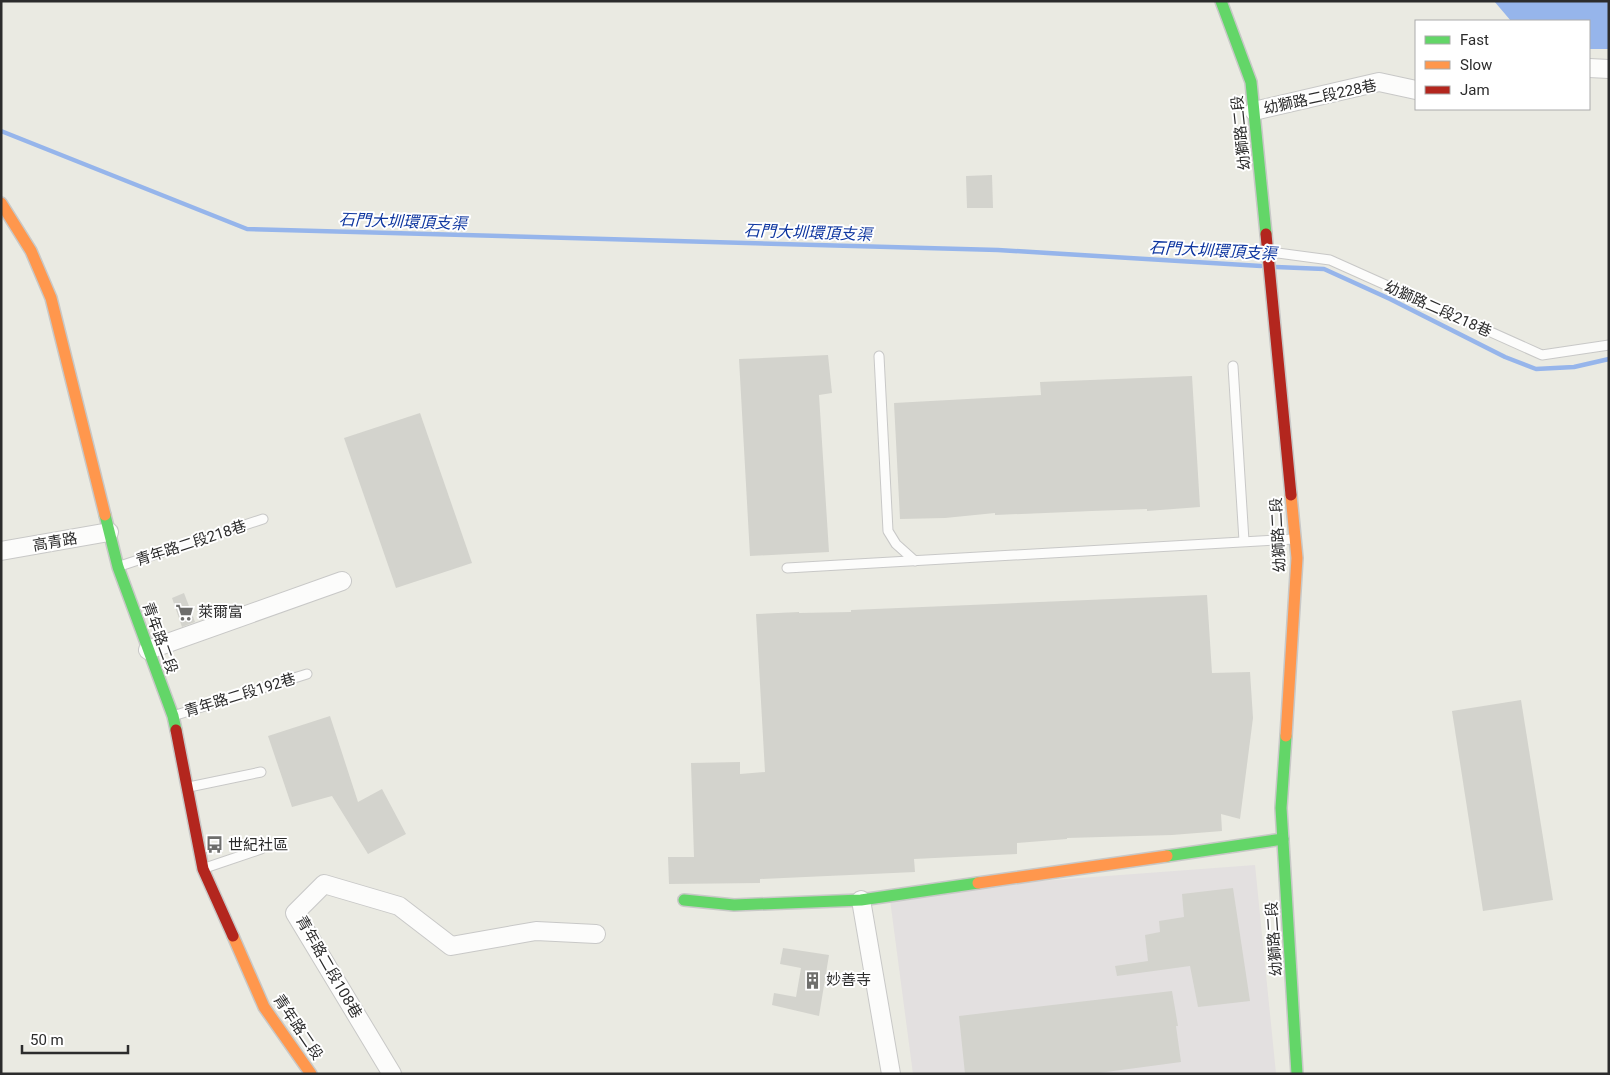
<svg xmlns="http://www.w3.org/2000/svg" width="1610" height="1075" font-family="Roboto,'Noto Sans TC',sans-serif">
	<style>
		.industrial { fill: #e3e0e0 }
		.water { fill: #96b5eb }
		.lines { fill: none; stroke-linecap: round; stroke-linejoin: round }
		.stream { stroke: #96b5eb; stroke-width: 4.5 }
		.building { fill: #d3d3cd }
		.lane-casing { stroke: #c8c8c7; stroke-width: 11 }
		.street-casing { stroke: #c8c8c7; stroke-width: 20 }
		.fast-casing { stroke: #c8c8c7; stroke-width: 14 }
		.slow-casing { stroke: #c8c8c7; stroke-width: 14 }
		.jam-casing { stroke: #c8c8c7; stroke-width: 14 }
		.lane { stroke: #fcfcfb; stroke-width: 9 }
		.street { stroke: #fcfcfb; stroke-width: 18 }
		.fast { stroke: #63d668; stroke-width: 11 }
		.slow { stroke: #ff974d; stroke-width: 11 }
		.jam { stroke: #b3261e; stroke-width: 11 }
		.labels { text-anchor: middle; stroke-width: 4; stroke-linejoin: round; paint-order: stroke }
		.street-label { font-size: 15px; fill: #2c2c2c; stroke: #fff }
		.poi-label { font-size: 15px; fill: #2c2c2c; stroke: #fff; text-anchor: start }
		.water-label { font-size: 16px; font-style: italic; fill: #0d359f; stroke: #fff }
	</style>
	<rect width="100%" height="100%" fill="#eaeae2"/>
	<polygon class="industrial" points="1255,865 1276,1074 913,1074 889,892"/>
	<polygon class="water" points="1494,1 1609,1 1609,49 1589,49 1589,21 1511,21"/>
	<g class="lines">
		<g class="stream">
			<polyline points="1,131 247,229 998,250 1261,266"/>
			<polyline points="1276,267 1324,269 1390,299 1505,357 1536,369 1574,367 1609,359"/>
		</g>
	</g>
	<g class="building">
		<polygon points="992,175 993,208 967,208 966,176"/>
		<polygon points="828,355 832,393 819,395 829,552 750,556 739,359"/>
		<polygon points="1192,376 1200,507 1147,511 1147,509 1092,511 995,515 995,513 945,518 900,519 894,403 1041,395 1040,382"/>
		<polygon points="420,413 472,563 396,588 344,438"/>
		<polygon points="184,593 195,622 182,627 172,598"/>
		<polygon points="1207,595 1212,673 1250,672 1253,718 1240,819 1221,814 1222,831 1172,835 1067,838 1067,839 1017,843 1017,854 914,859 915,872 760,879 760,883 669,884 668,857 694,857 691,763 740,762 740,774 765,772 756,614 799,612 799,613 851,612 851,610"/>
		<polygon points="1521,700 1553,900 1483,911 1452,711"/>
		<polygon points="330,716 358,802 382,789 406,834 368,854 332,796 292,807 268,736"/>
		<polygon points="1233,888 1250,1001 1198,1007 1190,966 1117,976 1115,966 1148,961 1145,935 1160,932 1159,921 1184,917 1182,894"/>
		<polygon points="783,948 829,955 819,1016 772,1005 774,993 796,997 801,968 780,964"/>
		<polygon points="1172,991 1178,1026 1176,1026 1181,1062 1091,1074 965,1074 959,1016"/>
	</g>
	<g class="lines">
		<defs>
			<g id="lane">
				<polyline points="1270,252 1330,260 1542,355 1609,345"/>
				<polyline points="879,356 888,531 896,544 915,561"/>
				<polyline points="1233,366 1244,541"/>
				<polyline points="120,566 263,519"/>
				<polyline points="787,568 1294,539"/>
				<polyline points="173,716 307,674"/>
				<polyline points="189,787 261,772"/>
				<polyline points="205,868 261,849"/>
			</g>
			<g id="street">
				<polyline points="1589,68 1609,69"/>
				<polyline points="1254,111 1379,82 1416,90"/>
				<polyline points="1,551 109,532"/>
				<polyline points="148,650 342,581"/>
				<polyline points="861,900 891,1074"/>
				<polyline points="392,1074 295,913 324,884 399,906 451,946 536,931 596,934"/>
			</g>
			<g id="fast">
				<polyline points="1221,1 1251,82 1266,234"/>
				<polyline points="105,515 118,567 173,716 176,730"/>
				<polyline points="1286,736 1281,808 1297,1074"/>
				<polyline points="1167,856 1283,839"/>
				<polyline points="684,900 734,905 861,900 978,883"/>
			</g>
			<g id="slow">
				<polyline points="1,203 31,251 51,298 105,515"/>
				<polyline points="1286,736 1297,558 1291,495"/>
				<polyline points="978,883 1167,856"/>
				<polyline points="233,936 264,1007 311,1074"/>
			</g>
			<g id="jam">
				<polyline points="1266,234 1291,495"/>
				<polyline points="176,730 203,869 233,936"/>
			</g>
		</defs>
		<use href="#lane" class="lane-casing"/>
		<use href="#street" class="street-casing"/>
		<use href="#fast" class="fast-casing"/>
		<use href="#slow" class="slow-casing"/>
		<use href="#jam" class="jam-casing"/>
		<use href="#lane" class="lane"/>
		<use href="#street" class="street"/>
		<use href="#fast" class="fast"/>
		<use href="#slow" class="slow"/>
		<use href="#jam" class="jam"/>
	</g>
	<defs>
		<symbol id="supermarket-bare" viewBox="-9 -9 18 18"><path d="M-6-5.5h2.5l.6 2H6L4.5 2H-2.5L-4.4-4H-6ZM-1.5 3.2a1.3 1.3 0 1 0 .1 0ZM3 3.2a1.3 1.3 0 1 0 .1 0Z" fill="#6e6e6c" stroke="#fff" stroke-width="2.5" paint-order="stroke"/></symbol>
		<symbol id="bus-bare" viewBox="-9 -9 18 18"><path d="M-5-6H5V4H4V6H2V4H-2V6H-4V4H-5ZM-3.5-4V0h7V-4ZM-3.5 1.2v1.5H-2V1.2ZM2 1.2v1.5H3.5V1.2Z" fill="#6e6e6c" stroke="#fff" stroke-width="2.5" paint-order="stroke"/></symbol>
		<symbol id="building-bare" viewBox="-9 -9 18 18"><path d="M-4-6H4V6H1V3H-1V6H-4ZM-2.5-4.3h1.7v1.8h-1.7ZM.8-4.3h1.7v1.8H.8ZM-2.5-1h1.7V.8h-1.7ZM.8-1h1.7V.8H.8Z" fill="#6e6e6c" stroke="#fff" stroke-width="2.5" paint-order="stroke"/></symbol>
	</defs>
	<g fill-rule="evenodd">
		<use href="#supermarket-bare" x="172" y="600" width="25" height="25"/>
		<use href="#bus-bare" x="202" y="832" width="25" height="25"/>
		<use href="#building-bare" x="800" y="968" width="25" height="25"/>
	</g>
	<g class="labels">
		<g class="street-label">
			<text transform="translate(1320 97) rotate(-12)" y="5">幼獅路二段228巷</text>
			<text transform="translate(1241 133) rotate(-96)" y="5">幼獅路二段</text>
			<text transform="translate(1438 309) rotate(24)" y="5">幼獅路二段218巷</text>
			<text transform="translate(1278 535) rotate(-93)" y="5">幼獅路二段</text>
			<text transform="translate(55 542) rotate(-10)" y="5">高青路</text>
			<text transform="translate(191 543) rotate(-18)" y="5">青年路二段218巷</text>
			<text transform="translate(160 638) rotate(70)" y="5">青年路二段</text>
			<text transform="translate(240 695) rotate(-17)" y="5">青年路二段192巷</text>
			<text transform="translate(1274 939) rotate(-94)" y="5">幼獅路二段</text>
			<text transform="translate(329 967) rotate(60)" y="5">青年路二段108巷</text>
			<text transform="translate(298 1027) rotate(56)" y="5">青年路二段</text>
		</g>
		<g class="poi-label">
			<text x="198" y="617">萊爾富</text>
			<text x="228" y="850">世紀社區</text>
			<text x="826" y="985">妙善寺</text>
		</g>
		<g class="water-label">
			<text transform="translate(403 221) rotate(2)" y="6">石門大圳環頂支渠</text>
			<text transform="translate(808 232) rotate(2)" y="6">石門大圳環頂支渠</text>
			<text transform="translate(1213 250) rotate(3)" y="6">石門大圳環頂支渠</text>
		</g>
	</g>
	<rect width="1610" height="1075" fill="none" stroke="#2c2c2c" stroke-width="5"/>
	<rect x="1415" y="20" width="175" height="90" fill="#ffffff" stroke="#ababab"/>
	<rect x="1425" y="36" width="25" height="8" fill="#63d668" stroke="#ababab"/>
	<text x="1460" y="45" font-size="15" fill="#2c2c2c">Fast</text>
	<rect x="1425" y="61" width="25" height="8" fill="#ff974d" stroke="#ababab"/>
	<text x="1460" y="70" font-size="15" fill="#2c2c2c">Slow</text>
	<rect x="1425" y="86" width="25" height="8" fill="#b3261e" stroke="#ababab"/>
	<text x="1460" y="95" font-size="15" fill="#2c2c2c">Jam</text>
	<path d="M22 1045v8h106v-8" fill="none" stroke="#2c2c2c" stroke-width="2.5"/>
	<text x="30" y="1045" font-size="15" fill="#2c2c2c" stroke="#ffffff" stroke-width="4" paint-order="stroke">50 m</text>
</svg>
